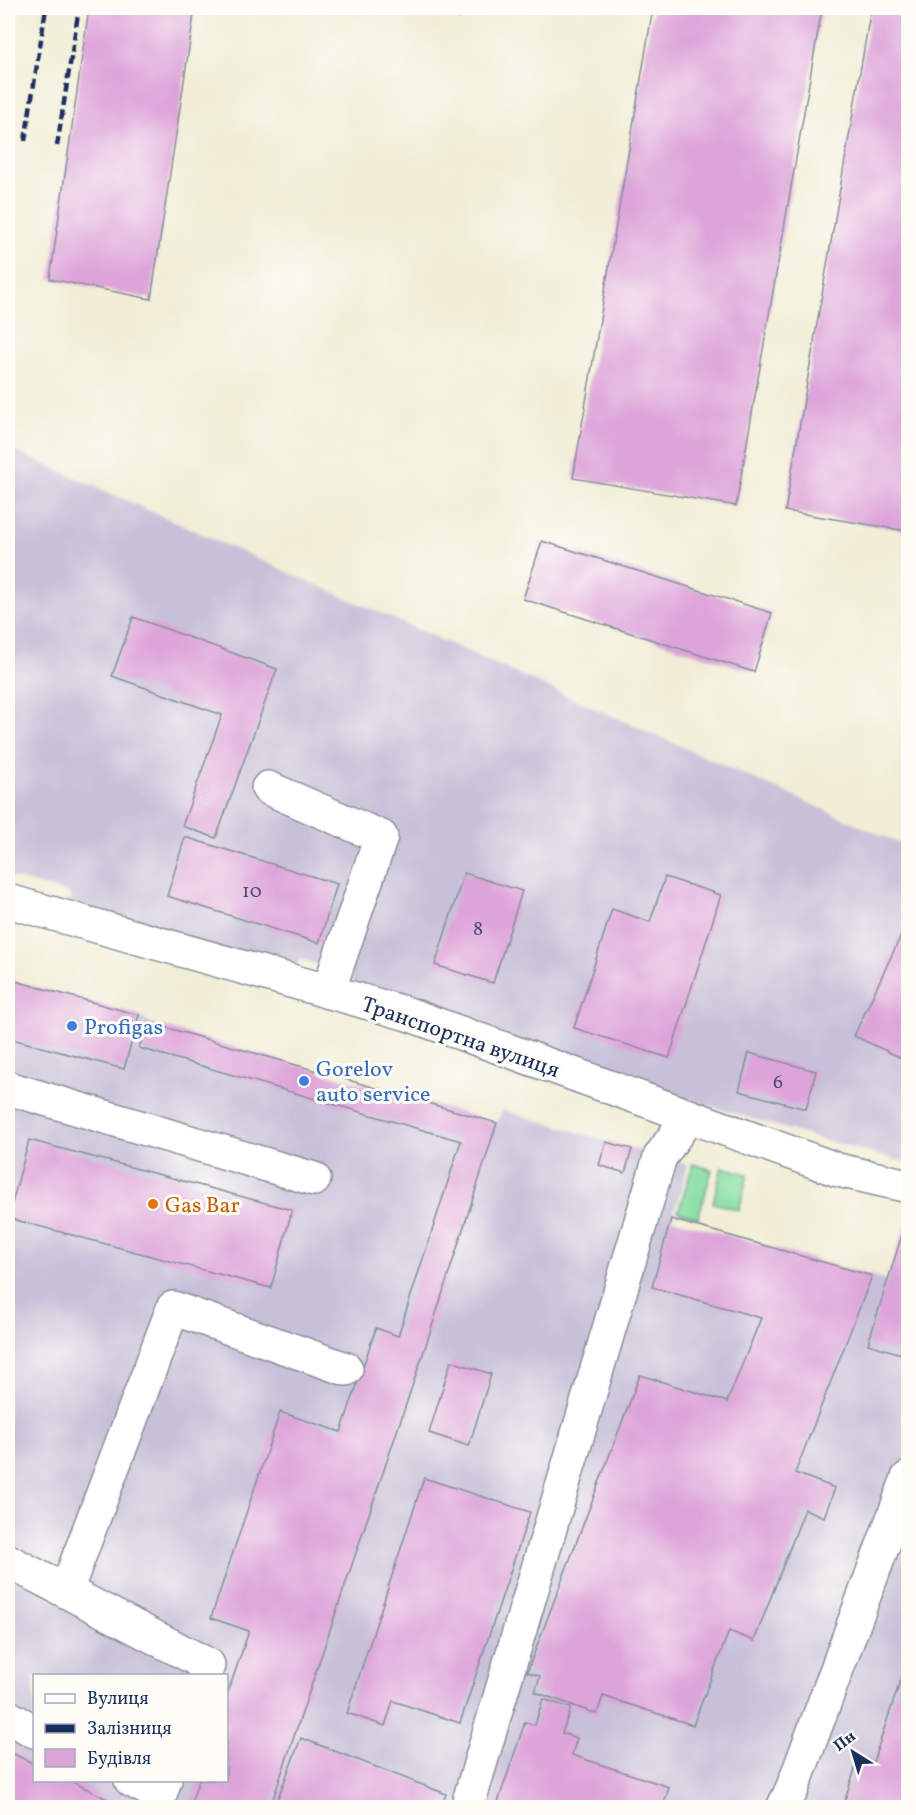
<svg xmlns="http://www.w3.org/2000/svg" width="916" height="1815" font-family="Vollkorn,serif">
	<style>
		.industrial { fill: #c8c0d8; fill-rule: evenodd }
		.green { fill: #86dda1; stroke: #508680; stroke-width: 1.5 }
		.building { fill: #dda4d9 }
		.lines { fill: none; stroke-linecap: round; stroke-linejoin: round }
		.minor-casing { stroke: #868e9a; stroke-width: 36 }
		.minor { stroke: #fff; stroke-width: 33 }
		.rail { stroke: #1b2f5e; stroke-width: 4.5; stroke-dasharray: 9 4.5; stroke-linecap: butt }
		.shop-dot { fill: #3f7fe0; stroke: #fdfcf7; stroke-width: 2 }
		.food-dot { fill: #e8710a; stroke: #fdfcf7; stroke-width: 2 }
		.labels { text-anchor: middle; stroke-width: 6; stroke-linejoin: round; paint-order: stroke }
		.number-label { font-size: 20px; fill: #4c4c7d }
		.shop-label { font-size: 22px; fill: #366cbe; stroke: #fdfcf7; text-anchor: start }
		.street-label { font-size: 22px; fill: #1b2f5e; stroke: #fdfcf7 }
		.food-label { font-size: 22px; fill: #c56008; stroke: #fdfcf7; text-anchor: start }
	</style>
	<rect width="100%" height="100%" fill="#fdfcf7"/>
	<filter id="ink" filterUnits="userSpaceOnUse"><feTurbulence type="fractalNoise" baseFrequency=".0167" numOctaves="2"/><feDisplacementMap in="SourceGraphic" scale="12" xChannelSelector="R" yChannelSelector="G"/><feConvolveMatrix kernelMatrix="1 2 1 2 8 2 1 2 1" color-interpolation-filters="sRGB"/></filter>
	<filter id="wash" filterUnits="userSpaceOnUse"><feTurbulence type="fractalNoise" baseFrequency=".008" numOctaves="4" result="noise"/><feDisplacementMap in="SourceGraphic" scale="24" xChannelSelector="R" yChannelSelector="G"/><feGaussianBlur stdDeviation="1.35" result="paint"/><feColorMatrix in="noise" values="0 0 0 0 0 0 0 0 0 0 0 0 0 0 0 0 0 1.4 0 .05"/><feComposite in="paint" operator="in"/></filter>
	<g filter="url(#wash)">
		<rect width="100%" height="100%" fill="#f1edd6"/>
		<g class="industrial">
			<polygon points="8,448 908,847 908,1163 820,1139 687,1099 353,983 351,975 341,971 300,959 294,973 71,903 69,893 8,876"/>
			<path d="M8,980L139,1015L147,1022L497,1123L503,1110L688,1165L672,1219L887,1280L908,1218V1807H8ZM34,1676H226V1780H34Z"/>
		</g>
		<g class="green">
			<polygon points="693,1164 712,1170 698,1218 678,1212"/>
			<polygon points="722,1167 748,1174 739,1210 713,1203"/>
		</g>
		<g id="blocks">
			<g class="building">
				<polygon points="8,8 15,8 9,50 8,50"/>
				<polygon points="89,8 195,8 151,299 50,279"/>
				<polygon points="418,8 463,8 460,18"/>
				<polygon points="653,8 822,8 736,506 573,478"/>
				<polygon points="871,8 908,8 908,531 785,511"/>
				<polygon points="542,541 772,613 754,672 523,599"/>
				<polygon points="133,617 277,669 216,838 182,826 222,715 112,676"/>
				<polygon points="185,837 337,884 319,943 167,896"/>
				<polygon points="464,873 522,891 493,983 435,965"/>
				<polygon points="665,877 721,895 669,1058 574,1028 612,909 650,922"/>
				<polygon points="904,929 908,931 908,1061 854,1036"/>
				<polygon points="8,979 139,1015 124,1069 8,1038"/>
				<polygon points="147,1022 497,1123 426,1345 270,1808 189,1808 199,1780 226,1780 226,1698 249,1631 211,1618 280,1412 341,1432 376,1328 398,1336 461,1141 139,1048"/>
				<polygon points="749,1053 816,1071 806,1109 739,1091"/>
				<polygon points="29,1140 292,1210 271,1288 8,1218"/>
				<polygon points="606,1142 632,1149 625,1173 599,1165"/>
				<polygon points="908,1215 908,1356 868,1344"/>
				<polygon points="671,1219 872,1276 795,1473 835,1488 824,1517 805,1509 754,1641 729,1631 693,1725 603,1696 597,1714 535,1692 540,1676 527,1672 640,1375 727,1402 761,1318 652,1287"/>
				<polygon points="451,1361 491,1374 469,1446 429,1433"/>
				<polygon points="424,1478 530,1512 460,1723 393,1701 385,1726 347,1713"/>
				<polygon points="908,1658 908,1808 842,1808 859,1757 873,1762"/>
				<polygon points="543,1699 571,1708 562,1733 577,1738 572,1755 669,1787 663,1808 496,1808 525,1722 535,1725"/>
				<polygon points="301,1738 446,1794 441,1808 274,1808"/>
				<polygon points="8,1751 34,1764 34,1780 69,1780 125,1808 8,1808"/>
			</g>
		</g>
	</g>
	<g filter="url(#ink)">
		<use href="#blocks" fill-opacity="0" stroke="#868e9a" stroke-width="1.5"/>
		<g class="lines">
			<defs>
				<g id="minor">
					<polyline points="268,788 381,837 328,992"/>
					<polyline points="8,901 408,1014 838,1170 908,1186"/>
					<polyline points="8,1088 314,1179"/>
					<polyline points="8,1561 208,1665 204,1676"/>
					<polyline points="66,1591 173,1308 346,1369"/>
					<polyline points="8,1717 34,1731"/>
					<polyline points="131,1780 160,1795 165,1780"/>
					<polyline points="467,1808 660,1157 689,1116"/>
					<polyline points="783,1808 793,1787 908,1478"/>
				</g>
			</defs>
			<use href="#minor" class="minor-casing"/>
			<use href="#minor" class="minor"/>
			<g class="rail">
				<polyline points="25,141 46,8"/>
				<polyline points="57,146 79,8"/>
			</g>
		</g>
	</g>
	<g class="shop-dot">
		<circle cx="72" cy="1026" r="6"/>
		<circle cx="304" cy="1081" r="6"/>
	</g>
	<circle class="food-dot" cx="153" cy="1204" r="6"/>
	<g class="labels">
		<g class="number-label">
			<text x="252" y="897">10</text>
			<text x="478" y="935">8</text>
			<text x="778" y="1088">6</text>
		</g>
		<g class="shop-label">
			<text x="84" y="1034">Profigas</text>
			<text x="316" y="1076">Gorelov<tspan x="316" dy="25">auto service</tspan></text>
		</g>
		<g class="street-label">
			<text transform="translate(461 1036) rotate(19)" y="8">Транспортна вулиця</text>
		</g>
		<g class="food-label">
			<text x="165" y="1212">Gas Bar</text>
		</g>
	</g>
	<rect width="916" height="1815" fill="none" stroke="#fdfcf7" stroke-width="30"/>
	<rect x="33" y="1674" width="195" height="108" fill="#fdfcf7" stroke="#a3aaba" stroke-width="1.5"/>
	<rect x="45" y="1694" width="30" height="9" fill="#ffffff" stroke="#a3aaba" stroke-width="1.5"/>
	<text x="87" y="1704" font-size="18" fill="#1b2f5e">Вулиця</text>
	<rect x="45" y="1724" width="30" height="9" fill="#1b2f5e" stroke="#a3aaba" stroke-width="1.5"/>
	<text x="87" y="1734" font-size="18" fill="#1b2f5e">Залізниця</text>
	<rect x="45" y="1749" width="30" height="18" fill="#dda4d9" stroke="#a3aaba" stroke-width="1.5"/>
	<text x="87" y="1764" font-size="18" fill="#1b2f5e">Будівля</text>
	<g transform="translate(853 1752) rotate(323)" stroke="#fdfcf7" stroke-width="4.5" paint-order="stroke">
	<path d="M0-4.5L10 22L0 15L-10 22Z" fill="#1b2f5e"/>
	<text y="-9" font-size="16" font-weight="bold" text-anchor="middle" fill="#1b2f5e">Пн</text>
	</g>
</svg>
